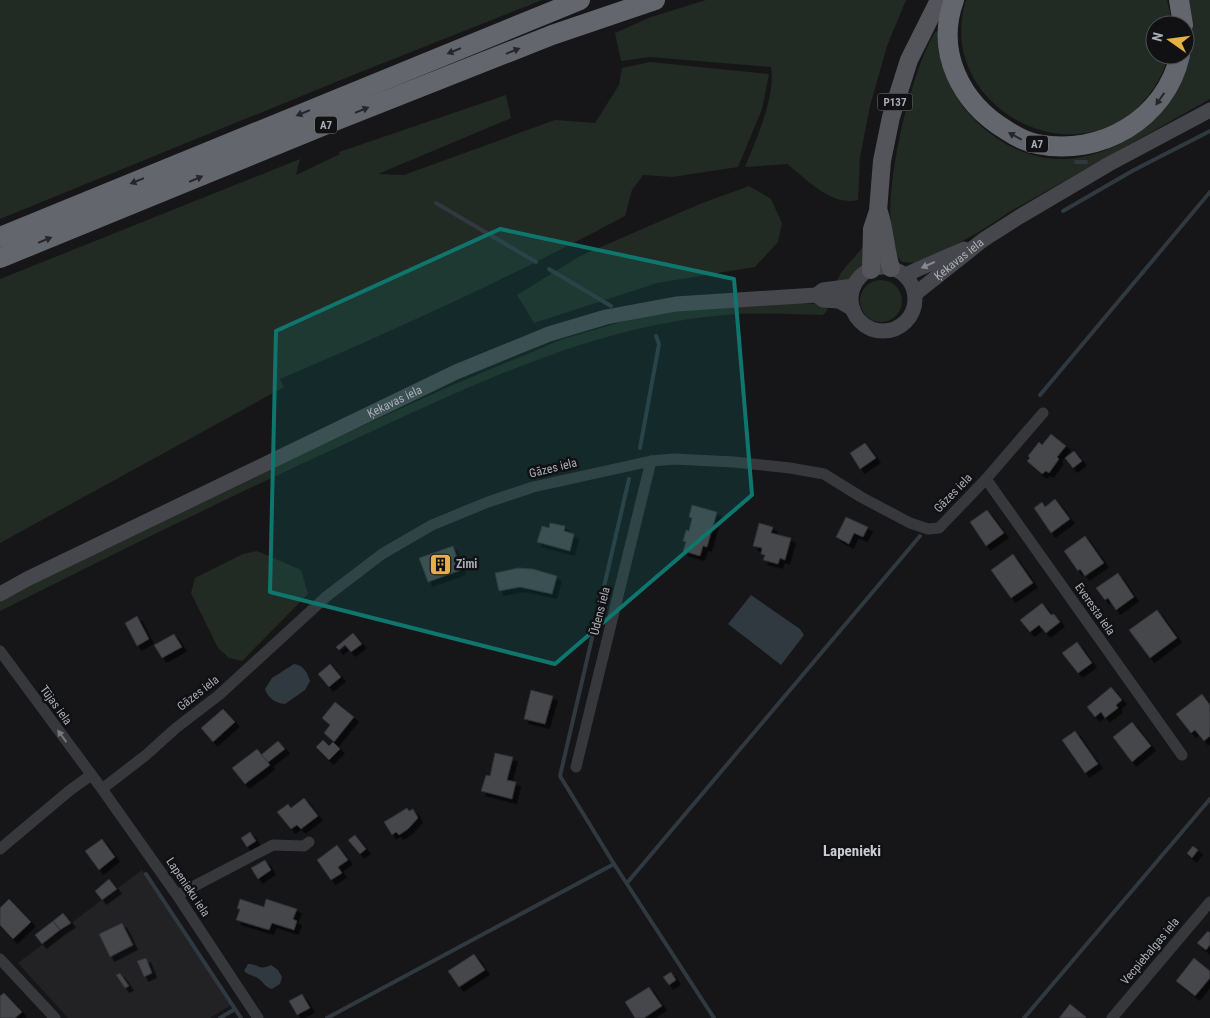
<svg xmlns="http://www.w3.org/2000/svg" width="1210" height="1018" font-family="'Roboto Condensed',sans-serif">
	<style>
		.built { fill: #222225 }
		.green { fill: #222a24 }
		.water { fill: #303840 }
		.lines { fill: none; stroke-linecap: round; stroke-linejoin: round }
		.stream { stroke: #303840; stroke-width: 4 }
		.building { fill: #45464b; stroke: #303034; filter: url(#shadow) }
		.minor { stroke: #37383c; stroke-width: 11 }
		.secondary { stroke: #46474c; stroke-width: 15 }
		.primary { stroke: #54555b; stroke-width: 18 }
		.motorway { stroke: #64666d; stroke-width: 20 }
		.oneway { fill: #26262a }
		.oneway2 { fill: #868992 }
		.oneway3 { fill: #767880 }
		.marked { fill: #0f766e; fill-opacity: 0.2; stroke: #0f766e; stroke-width: 4; stroke-linejoin: round }
		.labels { text-anchor: middle; stroke-width: 5; stroke-linejoin: round; paint-order: stroke }
		.shield { fill: #111113; stroke: #7b7e86; stroke-width: 1 }
		.shield-label { font-size: 11px; font-weight: bold; fill: #a9adb7 }
		.street-label { font-size: 12px; fill: #a9adb7; stroke: #111113 }
		.poi-label { font-size: 12px; font-weight: bold; fill: #a9adb7; stroke: #111113; text-anchor: start }
		.quarter-label { font-size: 15px; font-weight: bold; fill: #caccd3; stroke: #111113 }
	</style>
	<defs>
		<filter id="shadow"><feDropShadow dx="4.5" dy="4.5" stdDeviation="0" flood-color="#0009"/></filter>
	</defs>
	<rect width="100%" height="100%" fill="#161618"/>
	<polygon class="built" points="142,870 231,1005 210,1018 68,1018 18,963"/>
	<g class="green">
		<polygon points="0,0 542,0 353,75 0,219"/>
		<path d="M706,0H906L887,46L870,106L860,157L858,200C830,206 808,180 787,164L745,167C756,139 776,97 771,67L650,57L621,61L615,33L651,17Z"/>
		<path d="M966,0H1167L1170,13L1171,25H1155V55H1168C1164,74 1154,90 1141,104C1067,180 934,101 966,0Z"/>
		<path d="M1188,0H1210V99L1011,211L979,232L931,258L914,263L902,262C870,230 911,66 936,31L939,32C943,54 945,79 957,98C980,134 1023,161 1066,159C1087,158 1109,150 1127,140C1140,132 1156,121 1165,108C1188,75 1195,40 1188,0Z"/>
		<path d="M650,62L769,74L762,109L738,167L672,177L643,175L632,190L625,216C513,276 397,329 280,379L284,387L0,543V279L300,159L296,175L340,154L339,152L506,95L511,118L378,174L404,175L555,120L595,123L619,85L622,68Z"/>
		<polygon points="749,186 771,199 782,223 778,242 755,267 657,283 534,323 517,295 580,256 700,204"/>
		<path d="M863,247L865,258L862,266L847,281L836,283C841,269 854,259 863,247Z"/>
		<circle cx="881" cy="301" r="21"/>
		<path d="M791,302L828,305C828,310 826,313 822,315C794,314 766,313 737,314C594,323 464,389 336,448C223,500 111,555 0,611V601L57,571L336,438L448,387L563,339L638,317L677,310Z"/>
		<polygon points="257,551 301,570 308,594 242,661 229,658 218,648 191,593 195,578 243,554"/>
	</g>
	<g class="water">
		<polygon points="751,595 800,629 804,635 781,665 728,624"/>
		<path d="M294,664C304,665 307,673 310,681L305,690L285,704C275,703 268,698 265,689L272,678Z"/>
		<path d="M248,964C260,964 258,971 271,965L278,970L282,977L280,984L272,989C265,987 264,983 259,979C254,975 249,976 244,971Z"/>
	</g>
	<g class="lines">
		<g class="stream">
			<polyline points="1076,162 1086,162"/>
			<polyline points="436,203 536,262"/>
			<polyline points="1063,211 1134,170 1210,131"/>
			<polyline points="549,269 611,306"/>
			<polyline points="1040,395 1210,192"/>
			<polyline points="640,448 659,344 656,336"/>
			<polyline points="614,864 560,776 629,479"/>
			<polyline points="146,874 241,1018"/>
			<polyline points="627,883 920,536"/>
			<polyline points="220,1018 235,1009"/>
			<polyline points="327,1018 614,864 714,1018"/>
			<polyline points="1024,1018 1210,799"/>
		</g>
	</g>
	<g class="building">
		<polygon points="1051,434 1066,446 1057,457 1059,459 1049,473 1046,471 1042,474 1027,461 1030,458 1028,456 1039,442 1042,445"/>
		<polygon points="865,443 876,458 860,469 850,453"/>
		<polygon points="1074,451 1082,461 1073,468 1065,458"/>
		<polygon points="1055,499 1070,519 1051,533 1034,508 1042,502 1045,507"/>
		<polygon points="692,505 717,512 707,547 703,546 700,556 683,551 686,542 683,541 686,530 689,531 692,518 689,517"/>
		<polygon points="987,510 1004,533 986,546 970,522"/>
		<polygon points="846,517 868,527 863,537 854,533 849,544 836,537"/>
		<polygon points="550,523 565,526 564,531 574,534 570,551 537,542 542,526 549,528"/>
		<polygon points="759,523 773,527 771,533 791,538 785,560 780,558 778,564 763,560 765,555 761,554 762,548 753,546"/>
		<polygon points="1085,536 1104,563 1085,576 1080,569 1078,571 1064,551"/>
		<polygon points="453,546 461,570 428,582 419,558"/>
		<polygon points="1013,554 1033,583 1011,598 991,570"/>
		<polygon points="518,568 533,569 557,576 552,594 520,587 499,591 495,573"/>
		<polygon points="1118,573 1134,597 1116,610 1108,598 1105,600 1096,588"/>
		<polygon points="1042,603 1051,615 1054,614 1060,622 1046,633 1039,625 1030,632 1020,620"/>
		<polygon points="1157,610 1177,638 1150,658 1129,630"/>
		<polygon points="137,616 149,639 137,646 125,623"/>
		<polygon points="353,633 362,644 351,652 345,645 339,650 336,647"/>
		<polygon points="174,634 182,647 162,658 154,645"/>
		<polygon points="1077,642 1092,663 1078,673 1062,653"/>
		<polygon points="330,664 341,677 329,687 318,674"/>
		<polygon points="1111,687 1122,700 1116,705 1118,708 1105,718 1101,712 1095,717 1087,707"/>
		<polygon points="531,690 553,696 545,724 524,719"/>
		<polygon points="1202,694 1210,705 1210,736 1204,741 1195,730 1191,733 1176,714"/>
		<polygon points="335,702 354,717 334,742 324,733 330,725 322,718"/>
		<polygon points="223,709 235,722 213,742 201,728"/>
		<polygon points="1132,722 1151,746 1132,762 1113,737"/>
		<polygon points="1075,731 1098,764 1085,773 1062,740"/>
		<polygon points="323,740 329,746 333,742 340,749 329,760 316,747"/>
		<polygon points="278,741 285,749 267,763 261,755"/>
		<polygon points="257,749 270,765 245,784 232,768"/>
		<polygon points="495,753 513,757 507,780 516,782 512,799 481,791 486,775 490,776"/>
		<polygon points="304,798 318,816 301,829 297,825 291,829 277,812 288,804 291,808"/>
		<polygon points="407,808 409,811 413,809 418,818 408,829 399,835 396,832 392,835 384,822"/>
		<polygon points="250,832 256,841 247,847 241,838"/>
		<polygon points="355,835 366,849 360,854 348,840"/>
		<polygon points="102,839 115,857 99,870 85,851"/>
		<polygon points="337,845 348,860 338,867 342,873 331,880 317,860"/>
		<polygon points="1193,846 1198,850 1192,858 1187,853"/>
		<polygon points="265,860 271,870 258,879 251,868"/>
		<polygon points="109,879 117,889 102,900 95,891"/>
		<polygon points="9,899 31,922 13,939 0,925 0,908"/>
		<polygon points="240,899 264,907 266,899 297,909 293,919 297,921 294,930 272,923 269,930 236,920 240,909 237,909"/>
		<polygon points="63,913 71,923 60,930 53,921"/>
		<polygon points="53,921 60,930 42,944 35,935"/>
		<polygon points="122,923 133,945 110,957 99,934"/>
		<polygon points="1208,931 1210,933 1210,945 1206,950 1197,943"/>
		<polygon points="474,954 485,970 459,987 448,971"/>
		<polygon points="146,958 152,973 144,977 137,961"/>
		<polygon points="1194,958 1210,971 1210,978 1195,996 1176,981"/>
		<polygon points="671,972 676,980 669,985 663,977"/>
		<polygon points="120,973 129,986 125,988 116,975"/>
		<polygon points="649,987 662,1006 644,1018 635,1018 625,1002"/>
		<polygon points="4,993 22,1012 15,1018 0,1018 0,996"/>
		<polygon points="302,994 310,1008 297,1015 289,1001"/>
		<polygon points="1070,1004 1086,1017 1085,1018 1059,1018"/>
	</g>
	<g class="lines">
		<g class="minor">
			<polyline points="986,479 1182,755"/>
			<polyline points="0,651 102,789 177,895 258,1018"/>
			<polyline points="576,767 651,461"/>
			<polyline points="102,789 146,755 176,728 219,695 327,596 382,554 432,525 488,502 533,487 651,461 674,459 734,462 790,468 824,474 861,497 910,523 928,529 939,528 986,479 1043,413"/>
			<polyline points="0,849 69,791 91,775"/>
			<polyline points="177,895 273,845 304,846 309,842"/>
			<polyline points="0,959 55,1018"/>
			<polyline points="1112,1018 1210,902"/>
		</g>
		<g class="secondary">
			<circle cx="883" cy="299" r="32"/>
			<polyline points="905,275 964,249"/>
			<path id="s1" d="M915,294L983,240L1019,217L1109,164L1210,110"/>
			<polyline points="816,295 823,300 839,301 853,309"/>
			<path id="s2" d="M0,594L27,579L456,372L549,334L606,317L676,304L816,295L823,290L854,286"/>
		</g>
		<g class="primary">
			<path d="M879,212C885,230 885,249 891,268"/>
			<polyline points="871,270 872,229 878,211 882,161 891,117 909,60 939,0"/>
		</g>
		<g class="motorway">
			<path d="M954,0C935,52 961,103 1006,130C1015,136 1026,142 1037,144C1100,157 1166,119 1180,55"/>
			<polyline points="1179,0 1183,25"/>
			<polyline points="0,237 580,0"/>
			<polyline points="0,258 337,120 552,35 655,0"/>
		</g>
	</g>
	<defs><path id="oneway-solid" d="M-6-.8H1V-3.2L6.5 0L1 3.2V.8H-6Z" transform="scale(1.25)"/></defs>
	<g class="oneway">
		<use href="#oneway-solid" transform="translate(454 51) rotate(158)"/>
		<use href="#oneway-solid" transform="translate(513 51) rotate(-22)"/>
		<use href="#oneway-solid" transform="translate(1160 99) rotate(125)"/>
		<use href="#oneway-solid" transform="translate(362 110) rotate(-22)"/>
		<use href="#oneway-solid" transform="translate(303 113) rotate(158)"/>
		<use href="#oneway-solid" transform="translate(1015 136) rotate(-152)"/>
		<use href="#oneway-solid" transform="translate(196 179) rotate(-23)"/>
		<use href="#oneway-solid" transform="translate(137 181) rotate(158)"/>
		<use href="#oneway-solid" transform="translate(45 240) rotate(-22)"/>
	</g>
	<use class="oneway2" href="#oneway-solid" transform="translate(928 265) rotate(156)"/>
	<use class="oneway3" href="#oneway-solid" transform="translate(62 736) rotate(-126)"/>
	<path class="marked" d="M500,229L734,279L752,495L555,664L270,592L276,331Z"/>
	<defs>
		<symbol id="building-square" viewBox="-11 -11 22 22"><rect x="-9" y="-9" width="18" height="18" rx="4" fill="#e3b242" stroke="#111113"/><path d="M-4-6H4V6H1V3H-1V6H-4ZM-2.5-4.3h1.7v1.8h-1.7ZM.8-4.3h1.7v1.8H.8ZM-2.5-1h1.7V.8h-1.7ZM.8-1h1.7V.8H.8Z" fill="#111"/></symbol>
	</defs>
	<g fill-rule="evenodd">
		<use href="#building-square" x="428" y="552" width="25" height="25"/>
	</g>
	<g class="labels">
		<g class="shield">
			<rect x="877.5" y="93.5" width="35" height="17" rx="4"/>
			<rect x="315" y="116.5" width="22" height="17" rx="4"/>
			<rect x="1026" y="135.5" width="22" height="17" rx="4"/>
		</g>
		<g class="shield-label">
			<text x="895" y="106">P137</text>
			<text x="326" y="129">A7</text>
			<text x="1037" y="148">A7</text>
		</g>
		<g class="street-label">
			<text dy="4" stroke="none"><textPath href="#s1" startOffset="56">Ķekavas iela</textPath></text>
			<text dy="4" stroke="none"><textPath href="#s2" startOffset="439">Ķekavas iela</textPath></text>
			<text transform="translate(553 468) rotate(-14)" y="4">Gāzes iela</text>
			<text transform="translate(953 493) rotate(-46)" y="4">Gāzes iela</text>
			<text transform="translate(1095 609) rotate(55)" y="4">Everesta iela</text>
			<text transform="translate(600 611) rotate(-76)" y="4">Ūdens iela</text>
			<text transform="translate(198 693) rotate(-38)" y="4">Gāzes iela</text>
			<text transform="translate(56 705) rotate(54)" y="4">Tūjas iela</text>
			<text transform="translate(188 887) rotate(56)" y="4">Lapenieku iela</text>
			<text transform="translate(1150 951) rotate(-50)" y="4">Vecpiebalgas iela</text>
		</g>
		<g class="poi-label">
			<text x="456" y="568">Zimi</text>
		</g>
		<g class="quarter-label">
			<text x="852" y="856">Lapenieki</text>
		</g>
	</g>
	<g transform="translate(1170 40) rotate(284)"><circle r="24" fill="#111113" stroke="#4e4f55"/>
	<path d="M0-4L9 19L0 12L-9 19Z" fill="#e3b242"/>
	<text y="-8" font-size="14" font-weight="bold" text-anchor="middle" fill="#a9adb7">N</text>
	</g>
</svg>
